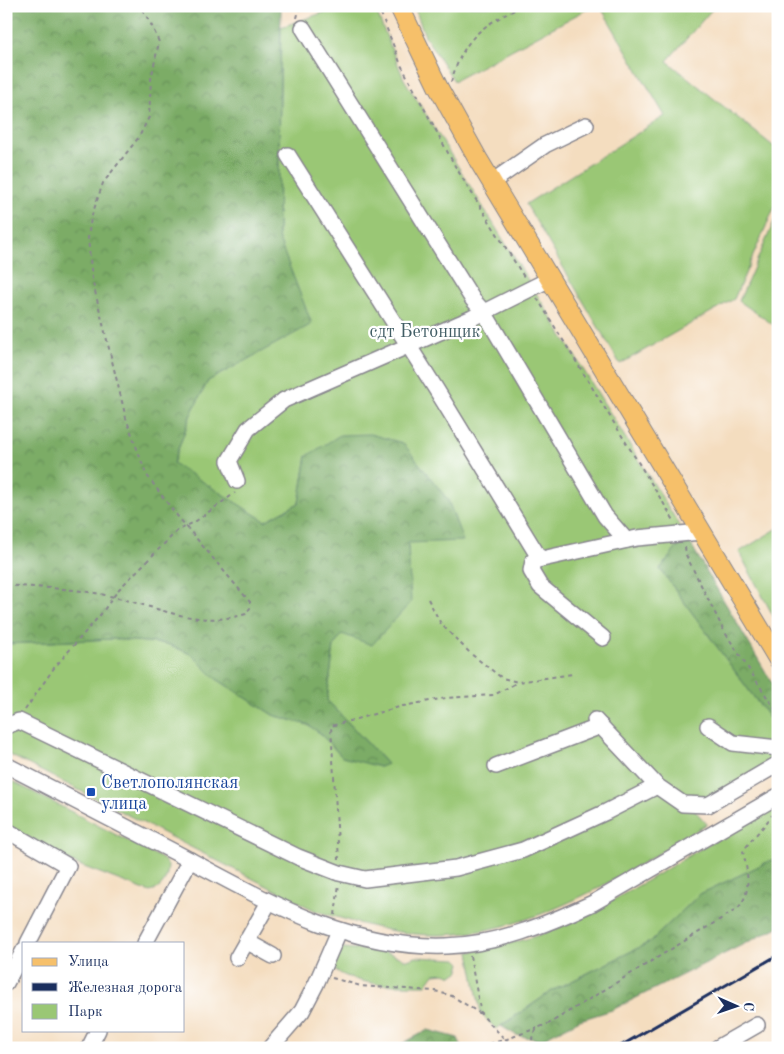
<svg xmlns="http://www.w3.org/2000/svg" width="784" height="1054" font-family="'Old Standard TT',serif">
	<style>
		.green { fill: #9ac775; stroke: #5a7b6a }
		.forest { fill: url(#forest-crowns); stroke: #4b6e62 }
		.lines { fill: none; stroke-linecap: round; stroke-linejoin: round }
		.minor-casing { stroke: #88868e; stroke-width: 18 }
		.major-casing { stroke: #88868e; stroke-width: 21 }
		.path { stroke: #88868e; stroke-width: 2; stroke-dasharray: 4 4; stroke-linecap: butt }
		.minor { stroke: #fff; stroke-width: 15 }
		.major { stroke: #f6c06b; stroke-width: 19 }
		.rail { stroke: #1b2f5e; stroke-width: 3 }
		.transit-dot { fill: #1a4fb4; stroke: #fff; stroke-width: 2 }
		.labels { text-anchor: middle; stroke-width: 4.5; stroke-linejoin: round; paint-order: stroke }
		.park-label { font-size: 18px; fill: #415d65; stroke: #fff }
		.transit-label { font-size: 18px; fill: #164399; stroke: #fff; text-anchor: start }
	</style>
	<defs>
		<pattern id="forest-crowns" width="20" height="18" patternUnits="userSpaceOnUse" patternTransform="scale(1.25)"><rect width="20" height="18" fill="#7bac66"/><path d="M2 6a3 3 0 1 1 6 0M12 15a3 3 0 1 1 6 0" fill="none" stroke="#648c57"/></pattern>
	</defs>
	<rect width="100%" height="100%" fill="#fff"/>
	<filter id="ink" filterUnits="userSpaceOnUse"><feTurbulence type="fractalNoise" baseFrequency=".02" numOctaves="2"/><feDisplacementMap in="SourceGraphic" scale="10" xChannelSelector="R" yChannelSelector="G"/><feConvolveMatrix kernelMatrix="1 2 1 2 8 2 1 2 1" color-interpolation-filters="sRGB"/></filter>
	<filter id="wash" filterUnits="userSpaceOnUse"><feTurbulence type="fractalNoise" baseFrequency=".0096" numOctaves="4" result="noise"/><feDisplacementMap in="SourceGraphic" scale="20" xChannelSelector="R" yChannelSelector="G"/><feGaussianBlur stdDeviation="1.12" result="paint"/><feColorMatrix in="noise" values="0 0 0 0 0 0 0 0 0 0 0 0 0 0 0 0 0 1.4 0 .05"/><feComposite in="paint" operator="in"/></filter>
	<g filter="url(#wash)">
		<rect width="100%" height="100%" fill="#f4ddbf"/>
		<g class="green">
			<path d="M343,6H374L404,79L686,536L660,569L778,730V760L716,799L688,803L707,824C624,874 536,935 435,935C395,935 354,922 316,911L6,753V644L113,639L167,644L191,654L215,678L273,715L308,725L320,733L342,757L387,764L327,700L334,646L342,634L307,456L299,503L265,521L173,464L191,414L208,381L311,324L278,238L281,27Z"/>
			<polygon points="414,6 593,6 454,81 425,36"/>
			<polygon points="600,6 715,6 667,61 778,150 778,199 734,299 620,364 526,204 665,116"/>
			<polygon points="778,213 778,328 739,301"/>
			<polygon points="778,528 778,625 739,552"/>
			<path d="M6,778L163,859L168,866C167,878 164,888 150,892L71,862L6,825Z"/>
			<path d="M778,807V857L700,894L650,942L552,991L496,1029L481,1014L469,952C501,946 534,939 564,925C638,891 704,842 778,807Z"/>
			<path d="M343,948L383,951L407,960L416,957L457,959L461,963L459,971L452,976L445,973L434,974L426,985C394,985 360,987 333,969L336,954Z"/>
		</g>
		<g class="forest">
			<polygon points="6,6 281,6 278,237 312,324 208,381 191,414 173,463 265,521 299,503 307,456 340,435 370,434 403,443 448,500 463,541 408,543 411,602 372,645 342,634 334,646 327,700 387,764 380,767 342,757 320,733 308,725 273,715 215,678 191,654 167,644 113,639 6,644"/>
			<polygon points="686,536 778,693 778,730 660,569"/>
			<polygon points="778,857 778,927 612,1010 580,1020 540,1040 516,1035 501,1026 552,991 650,942 700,894"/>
			<polygon points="428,1030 458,1038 462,1048 394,1048"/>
		</g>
	</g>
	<g filter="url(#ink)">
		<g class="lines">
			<defs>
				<g id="minor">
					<polyline points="303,28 473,300 484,312 605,516 626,540"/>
					<polyline points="288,155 436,389 540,559"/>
					<polyline points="492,182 545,145 586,125"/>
					<polyline points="237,481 229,461 248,429 284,400 472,318 550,279"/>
					<polyline points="603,638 540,586 531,571 533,561 637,538 701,532"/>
					<polyline points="595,720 657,786 683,804 708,805 778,764"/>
					<polyline points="6,726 19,721 298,857 339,873 365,879 456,868 523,850 606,812 657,786"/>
					<polyline points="708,726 733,743 778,748"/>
					<path d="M6,765C66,796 125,827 184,857C267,901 348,949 446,946C497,945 547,924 593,903L778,796"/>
					<polyline points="496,766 601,726"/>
					<polyline points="6,830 68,866 28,943"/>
					<polyline points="246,941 273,956"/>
					<polyline points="145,943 190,860"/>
					<polyline points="237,958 269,902"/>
					<polyline points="6,983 24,950"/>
					<polyline points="89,1048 98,1030"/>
					<polyline points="270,1048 302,1011 316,984 339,931"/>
					<polyline points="717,1048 757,1025"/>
				</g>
				<polyline id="major" points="399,6 438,87 479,161 778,659"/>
			</defs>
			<use href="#minor" class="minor-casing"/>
			<use href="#major" class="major-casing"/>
			<g class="path">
				<polyline points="378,6 401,65 455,166 524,277"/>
				<polyline points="297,18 300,6"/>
				<path d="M451,82C464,37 482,25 523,6"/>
				<polyline points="537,298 675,522"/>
				<polyline points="685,547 686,555 724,631 778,714"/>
				<path d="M6,585C39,588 73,588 105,595C155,605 194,629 246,614L250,608V602L174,512L146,474L126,418L92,279L88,238L91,218L103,183L139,137L149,117L151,79L159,42L150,22L140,6"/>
				<polyline points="428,599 441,624 471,654 502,678 518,682 573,674"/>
				<polyline points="25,710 54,668 101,614 119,589 177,531 196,521 235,493"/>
				<polyline points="339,860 331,726 403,706 446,698 494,695 518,682"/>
				<polyline points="335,915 339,884"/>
				<polyline points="470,956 481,1014 513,1048"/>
				<polyline points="332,978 361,986 435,991 452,996 481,1014"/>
				<polyline points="474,1048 507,1039 537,1028"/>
				<path d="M534,1048L532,1038L537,1028L550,1023L737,909C752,894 748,872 743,852C751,838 763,829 772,815"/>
			</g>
			<use href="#minor" class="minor"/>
			<use href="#major" class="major"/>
			<polyline class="rail" points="617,1048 778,955"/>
		</g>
	</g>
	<rect class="transit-dot" x="86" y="787" width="10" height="10" rx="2.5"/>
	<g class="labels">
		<g class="park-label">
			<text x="425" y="337">сдт Бетонщик</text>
		</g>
		<g class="transit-label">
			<text x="101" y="788">Светлополянская<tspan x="101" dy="21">улица</tspan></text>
		</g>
	</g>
	<rect width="784" height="1054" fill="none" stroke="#fff" stroke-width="25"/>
	<rect x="22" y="942" width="162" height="90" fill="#ffffff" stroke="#a4acbf"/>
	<rect x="32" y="958" width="25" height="8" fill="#f6c06b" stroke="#a4acbf"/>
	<text x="68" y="966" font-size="15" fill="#1b2f5e">Улица</text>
	<rect x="32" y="983" width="25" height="8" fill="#1b2f5e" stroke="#a4acbf"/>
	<text x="68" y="992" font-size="15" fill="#1b2f5e">Железная дорога</text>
	<rect x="32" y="1004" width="25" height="15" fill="#9ac775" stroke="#a4acbf"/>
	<text x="68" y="1016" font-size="15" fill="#1b2f5e">Парк</text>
	<g transform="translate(736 1006) rotate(92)" stroke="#ffffff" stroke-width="4" paint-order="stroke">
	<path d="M0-4L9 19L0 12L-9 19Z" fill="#1b2f5e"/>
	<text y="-8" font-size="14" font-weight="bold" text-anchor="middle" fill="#1b2f5e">С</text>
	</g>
</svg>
